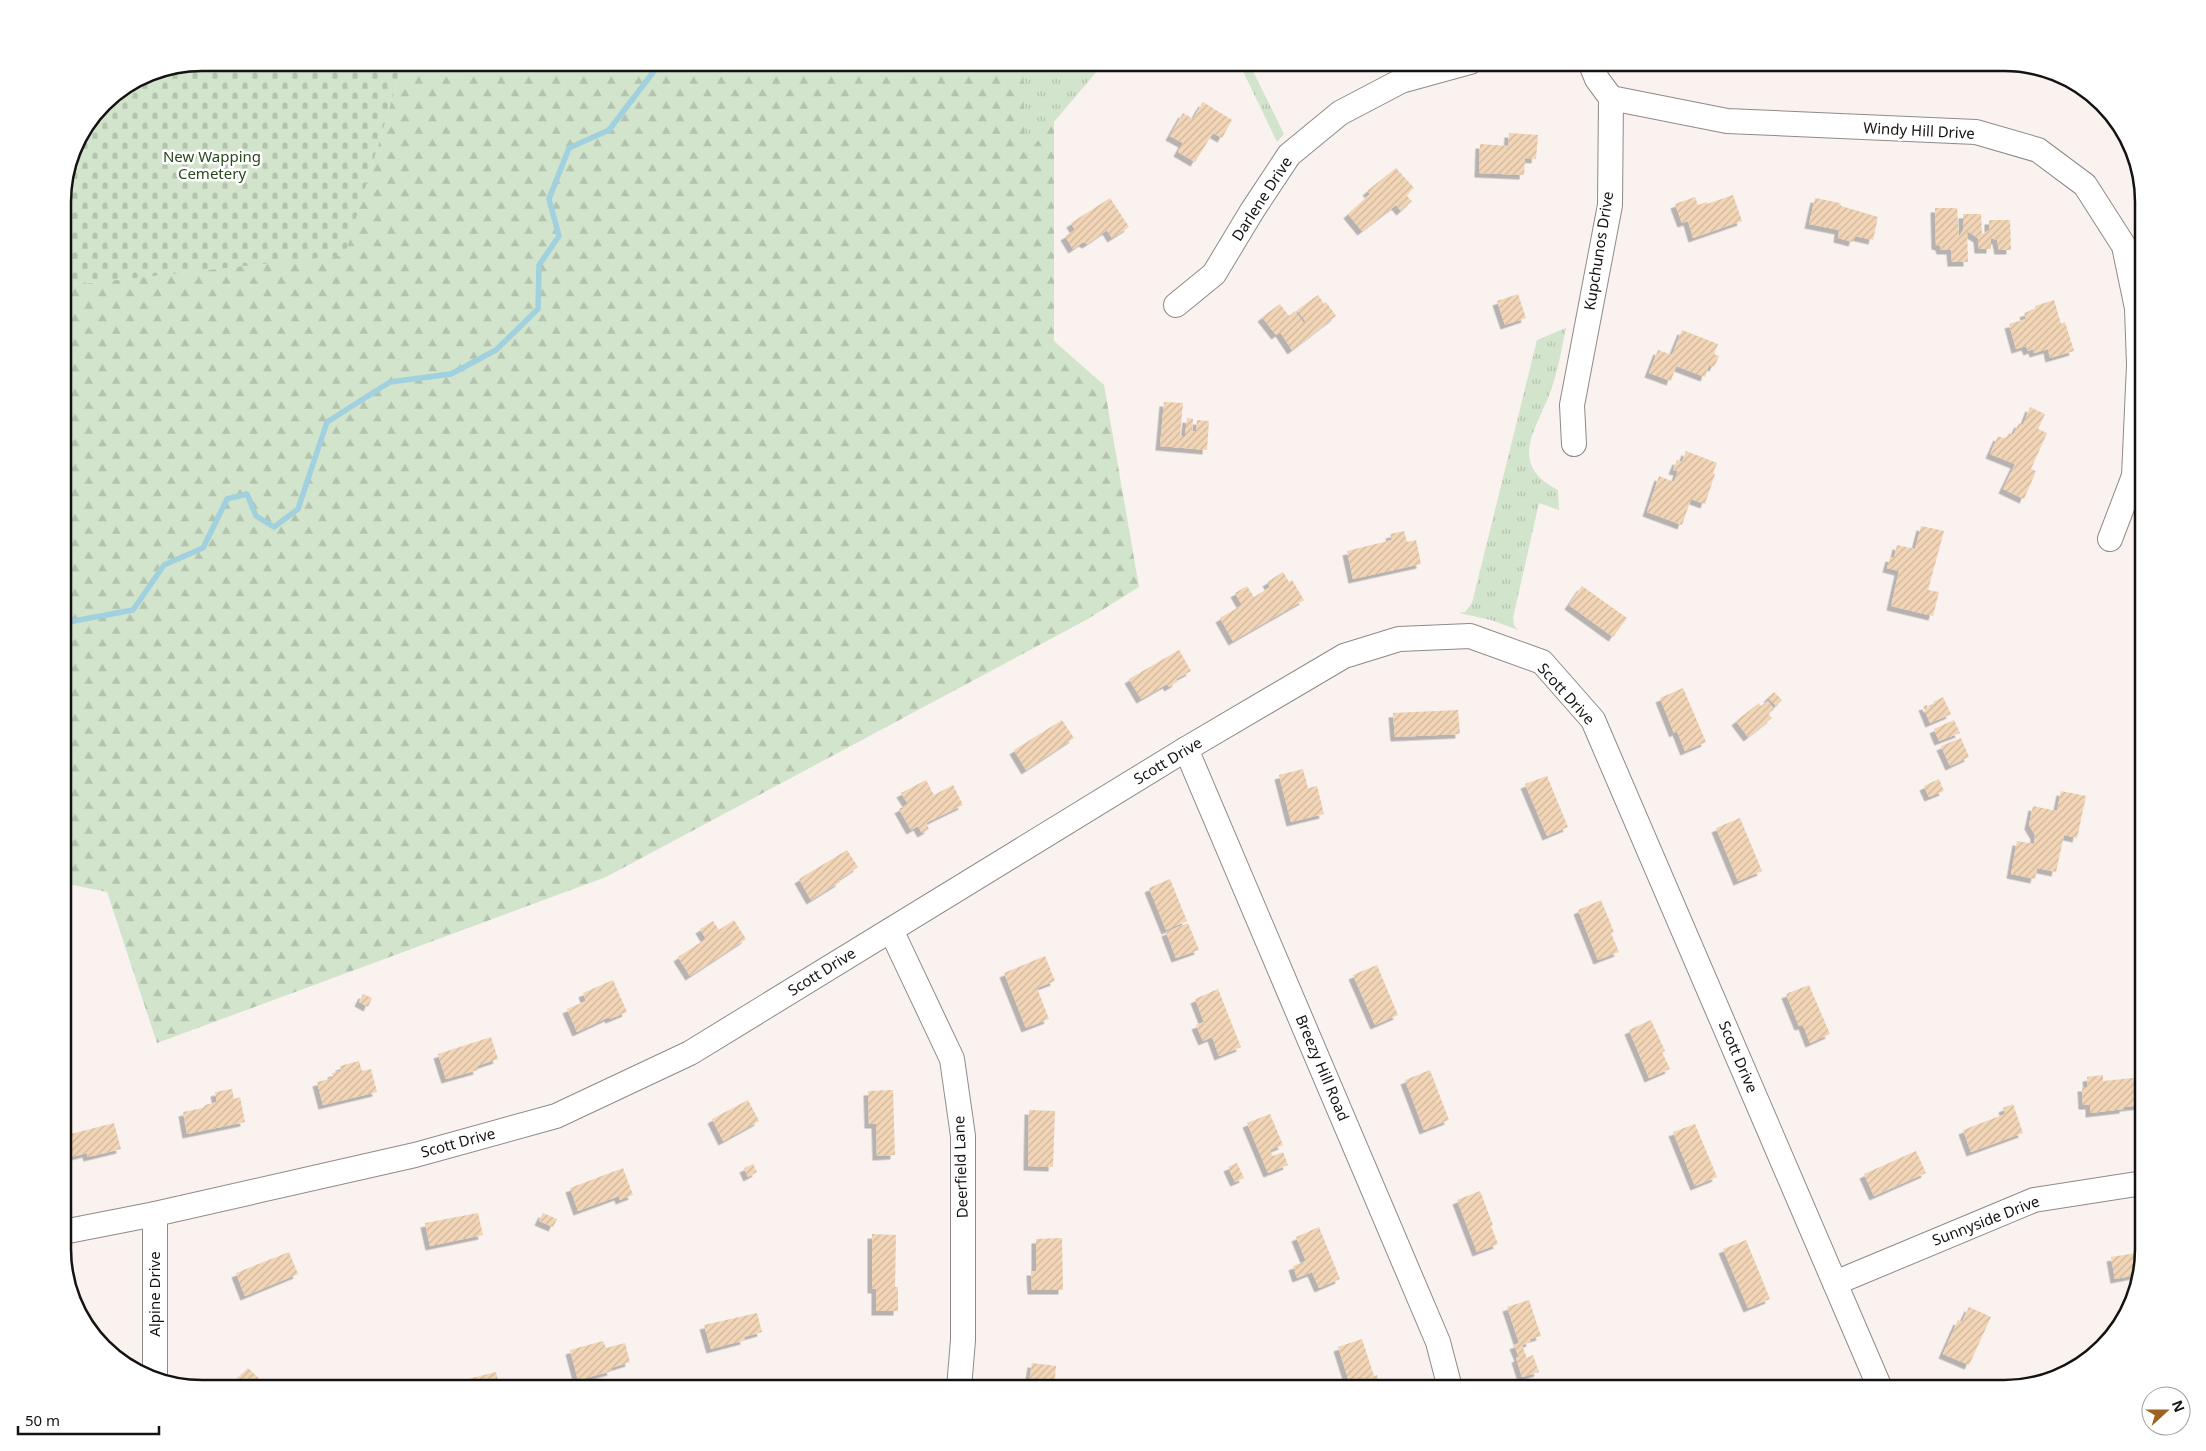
<svg xmlns="http://www.w3.org/2000/svg" width="2206" height="1451" font-family="'Noto Sans',sans-serif">
	<style>
		.forest { fill: url(#forest-firs) }
		.cemetery { fill: url(#cemetery-stones) }
		.park { fill: url(#park-tufts) }
		.lines { fill: none; stroke-linecap: round; stroke-linejoin: round }
		.stream { stroke: #a1d0de; stroke-width: 5.5 }
		.building { fill: url(#building-hatch); filter: url(#shadow) }
		.minor-casing { stroke: #908a87; stroke-width: 26 }
		.minor { stroke: #fff; stroke-width: 24 }
		.labels { text-anchor: middle; stroke-width: 5; stroke-linejoin: round; paint-order: stroke }
		.street-label { font-size: 15px; fill: #151312; stroke: #fff }
		.park-label { font-size: 15px; fill: #28491b; stroke: #fff }
		.rim { fill: none; stroke: #151312; stroke-width: 2.5 }
	</style>
	<defs>
		<pattern id="forest-firs" width="22" height="20" patternUnits="userSpaceOnUse" patternTransform="scale(1.25)"><rect width="22" height="20" fill="#d2e4cc"/><path d="M5 1l3.5 6h-7zM16 11l3.5 6h-7z" fill="#b3c3ae"/></pattern>
		<pattern id="cemetery-stones" width="16" height="16" patternUnits="userSpaceOnUse" patternTransform="scale(1.25)"><rect width="16" height="16" fill="#d2e4cc"/><path d="M2 7V4a2 2 0 0 1 4 0v3zM10 15v-3a2 2 0 0 1 4 0v3z" fill="#b3c3ae"/></pattern>
		<pattern id="park-tufts" width="24" height="20" patternUnits="userSpaceOnUse" patternTransform="scale(1.25)"><rect width="24" height="20" fill="#d2e4cc"/><path d="M3 7l-1-3M5 7V3M7 7l1-3M15 17l-1-3M17 17v-4M19 17l1-3" fill="none" stroke="#b3c3ae"/></pattern>
		<pattern id="building-hatch" width="6" height="6" patternUnits="userSpaceOnUse" patternTransform="scale(1.25)"><rect width="6" height="6" fill="#f2d5b6"/><path d="M-1 1l2-2M0 6l6-6M5 7l2-2" fill="none" stroke="#cfb69b"/></pattern>
		<filter id="shadow"><feDropShadow dx="-4.5" dy="4.5" stdDeviation="0" flood-color="#0004"/></filter>
	</defs>
	<rect width="100%" height="100%" fill="#f9f2ef"/>
	<polygon class="forest" points="403,63 1054,63 1054,341 1104,385 1139,587 1086,620 606,877 157,1043 107,892 63,883 63,286 345,254"/>
	<polygon class="cemetery" points="202,63 403,63 345,255 63,286 63,193 77,141 104,103 149,73"/>
	<g class="park">
		<polygon points="1023,63 1104,63 1025,156"/>
		<polygon points="1239,63 1249,63 1284,134 1277,142"/>
		<path d="M1566,328C1562,346 1559,366 1553,384C1541,425 1503,462 1558,490L1559,510L1539,503L1513,618L1514,625L1518,630L1491,620L1459,613L1465,612L1472,603L1537,340Z"/>
	</g>
	<g class="lines">
		<polyline class="stream" points="63,623 133,610 164,565 203,548 227,499 247,494 256,516 274,527 298,509 327,422 390,382 451,374 496,350 538,309 539,265 559,236 549,199 569,148 609,130 661,62"/>
	</g>
	<g class="building">
		<polygon points="1203,102 1232,120 1222,138 1213,133 1195,162 1178,152 1183,143 1170,136 1183,113 1193,119"/>
		<polygon points="1509,133 1538,135 1536,159 1525,158 1524,175 1479,173 1480,144 1508,146"/>
		<polygon points="1396,168 1414,188 1406,195 1412,201 1401,211 1396,205 1362,231 1348,214 1370,194 1367,191"/>
		<polygon points="1733,195 1742,221 1693,238 1688,221 1682,223 1675,204 1695,197 1698,205 1707,202 1707,204"/>
		<polygon points="1110,198 1129,227 1112,238 1107,230 1087,244 1083,242 1073,249 1065,236 1075,230 1071,223"/>
		<polygon points="1815,198 1840,203 1841,206 1878,217 1873,240 1855,236 1853,242 1838,238 1839,230 1809,224"/>
		<polygon points="1935,208 1957,208 1959,237 1963,230 1963,214 1981,214 1982,234 1989,230 1989,220 2010,220 2011,250 1999,250 1997,240 1991,238 1991,249 1979,249 1978,238 1967,231 1968,262 1952,262 1951,250 1941,250 1940,246 1936,245"/>
		<polygon points="1518,294 1526,318 1505,325 1497,301"/>
		<polygon points="1318,295 1324,304 1326,302 1336,316 1292,350 1280,332 1276,335 1262,317 1280,304 1289,316 1295,311 1303,322 1306,322 1297,310"/>
		<polygon points="2054,300 2061,324 2065,322 2074,351 2050,358 2048,349 2034,353 2033,349 2028,351 2026,346 2016,349 2009,324 2026,319 2024,313 2035,309 2035,306"/>
		<polygon points="1682,330 1718,344 1714,354 1719,356 1714,367 1709,365 1705,377 1676,366 1671,381 1649,373 1658,350 1672,355"/>
		<polygon points="1164,402 1183,403 1180,436 1185,436 1187,418 1193,419 1192,431 1196,432 1197,420 1209,421 1207,450 1160,446"/>
		<polygon points="2030,407 2045,414 2038,429 2047,433 2031,469 2036,471 2024,499 2003,489 2015,464 1990,454 1998,436 2005,439 2009,433 2013,435 2019,423 2023,425"/>
		<polygon points="1686,451 1717,463 1713,473 1715,474 1705,504 1691,499 1682,525 1647,512 1659,476 1674,482 1678,471 1673,470 1677,460 1682,462"/>
		<polygon points="1921,526 1944,531 1928,590 1939,592 1933,616 1891,606 1899,571 1887,568 1890,557 1894,558 1897,545 1915,549"/>
		<polygon points="1404,531 1407,542 1416,540 1421,564 1353,579 1347,551 1392,540 1390,534"/>
		<polygon points="1283,572 1289,582 1292,580 1304,600 1233,641 1220,618 1242,605 1235,593 1247,586 1254,597 1270,587 1267,582"/>
		<polygon points="1582,586 1627,618 1613,637 1569,605"/>
		<polygon points="1179,650 1191,671 1176,679 1177,682 1169,687 1167,684 1141,699 1129,679"/>
		<polygon points="1683,688 1706,742 1685,751 1677,731 1674,733 1660,698"/>
		<polygon points="1774,692 1782,700 1776,706 1768,698"/>
		<polygon points="1943,697 1951,714 1930,723 1923,706 1927,705 1928,708 1934,705 1933,702"/>
		<polygon points="1768,701 1774,709 1768,714 1772,718 1748,737 1736,721 1759,703 1761,706"/>
		<polygon points="1458,710 1460,734 1395,737 1393,713"/>
		<polygon points="1062,720 1074,738 1026,770 1014,750"/>
		<polygon points="1954,720 1960,733 1939,741 1934,729"/>
		<polygon points="1961,738 1969,757 1950,766 1941,746"/>
		<polygon points="1303,769 1308,788 1317,786 1324,814 1291,822 1279,775"/>
		<polygon points="1547,776 1568,827 1547,836 1525,784"/>
		<polygon points="1939,779 1944,791 1929,797 1924,786"/>
		<polygon points="926,780 934,795 953,785 963,805 926,823 929,829 922,833 918,826 911,830 899,809 908,804 901,793"/>
		<polygon points="2061,791 2086,796 2077,838 2064,835 2056,872 2037,868 2035,879 2011,874 2017,841 2034,844 2035,835 2029,825 2033,806 2057,811"/>
		<polygon points="1740,818 1762,871 1738,881 1716,828"/>
		<polygon points="847,850 858,867 840,879 840,882 811,900 799,879"/>
		<polygon points="1170,879 1187,921 1166,930 1149,888"/>
		<polygon points="1601,900 1614,932 1611,933 1619,952 1598,960 1578,910"/>
		<polygon points="734,920 746,939 690,976 678,957 706,939 700,929 713,921 719,930"/>
		<polygon points="1188,923 1199,950 1176,958 1166,932"/>
		<polygon points="1045,956 1055,981 1037,988 1049,1019 1026,1028 1004,973"/>
		<polygon points="1377,965 1398,1015 1375,1025 1353,975"/>
		<polygon points="613,980 627,1012 610,1019 609,1017 577,1032 567,1009 586,1001 583,993"/>
		<polygon points="1809,985 1830,1034 1810,1043 1803,1025 1799,1026 1786,994"/>
		<polygon points="1218,989 1241,1047 1219,1056 1212,1037 1203,1041 1196,1025 1204,1022 1195,999"/>
		<polygon points="363,994 372,998 368,1007 359,1002"/>
		<polygon points="1651,1020 1665,1051 1662,1052 1670,1069 1649,1078 1629,1030"/>
		<polygon points="491,1037 498,1059 477,1066 478,1070 446,1079 438,1054"/>
		<polygon points="359,1061 362,1071 371,1069 377,1092 323,1105 317,1082 333,1078 332,1073 341,1071 340,1066"/>
		<polygon points="1430,1070 1449,1120 1424,1130 1405,1080"/>
		<polygon points="2103,1075 2103,1081 2143,1077 2143,1105 2124,1107 2124,1109 2090,1113 2090,1105 2083,1105 2082,1087 2088,1087 2087,1077"/>
		<polygon points="232,1089 234,1099 240,1097 245,1122 187,1134 183,1112 203,1108 205,1105 217,1102 215,1092"/>
		<polygon points="893,1090 895,1155 877,1156 876,1124 869,1124 868,1091"/>
		<polygon points="748,1100 759,1121 723,1141 712,1119"/>
		<polygon points="2013,1104 2023,1133 1971,1152 1963,1130 2005,1114 2003,1108"/>
		<polygon points="1029,1110 1055,1111 1053,1167 1028,1166"/>
		<polygon points="1270,1114 1283,1145 1270,1150 1273,1156 1283,1152 1288,1165 1268,1173 1247,1123"/>
		<polygon points="114,1123 121,1149 88,1157 87,1153 63,1159 63,1136"/>
		<polygon points="1695,1124 1717,1177 1695,1186 1673,1132"/>
		<polygon points="1916,1151 1926,1173 1874,1196 1864,1174"/>
		<polygon points="1237,1163 1244,1178 1235,1182 1228,1167"/>
		<polygon points="753,1164 757,1172 748,1177 744,1168"/>
		<polygon points="623,1168 633,1195 620,1200 619,1196 578,1211 570,1188"/>
		<polygon points="1480,1191 1493,1225 1491,1226 1498,1244 1477,1252 1457,1200"/>
		<polygon points="478,1213 483,1235 430,1246 425,1223"/>
		<polygon points="543,1213 557,1219 553,1227 539,1221"/>
		<polygon points="1319,1227 1340,1279 1319,1288 1312,1272 1297,1278 1293,1266 1306,1261 1296,1237"/>
		<polygon points="872,1234 896,1235 895,1287 898,1287 898,1311 876,1311 876,1289 872,1289"/>
		<polygon points="1062,1238 1063,1290 1032,1290 1031,1271 1036,1271 1036,1239"/>
		<polygon points="1746,1240 1770,1299 1748,1308 1723,1249"/>
		<polygon points="289,1252 298,1274 245,1296 236,1273"/>
		<polygon points="2143,1252 2136,1275 2115,1279 2111,1257"/>
		<polygon points="1529,1300 1541,1336 1530,1339 1531,1342 1522,1345 1527,1358 1533,1355 1539,1372 1522,1377 1516,1358 1519,1357 1514,1345 1519,1343 1507,1307"/>
		<polygon points="1969,1307 1991,1317 1969,1365 1943,1354 1958,1320 1962,1322"/>
		<polygon points="757,1313 762,1332 744,1337 745,1340 711,1349 704,1325"/>
		<polygon points="84,1322 95,1326 93,1331"/>
		<polygon points="1362,1339 1374,1376 1377,1375 1381,1388 1351,1388 1338,1347"/>
		<polygon points="603,1341 606,1348 625,1343 630,1362 611,1368 612,1371 578,1380 570,1350"/>
		<polygon points="1032,1363 1056,1366 1054,1388 1028,1388"/>
		<polygon points="248,1368 269,1388 236,1388 232,1384"/>
		<polygon points="496,1372 500,1388 440,1388 440,1386"/>
	</g>
	<g class="lines">
		<defs>
			<g id="minor">
				<polyline points="1611,98 1727,121 1976,132 2038,150 2085,185 2124,246 2137,308 2139,365 2134,476 2110,539"/>
				<polyline points="1176,305 1214,274 1252,211 1289,155 1340,113 1401,81 1470,62"/>
				<polyline points="1574,444 1572,405 1610,205 1611,98 1597,79 1590,62"/>
				<polyline points="1186,749 1438,1342 1450,1388"/>
				<polyline points="891,930 952,1059 963,1136 963,1340 959,1388"/>
				<polyline points="63,1232 155,1214 415,1155 556,1116 690,1053 1186,749 1344,656 1399,639 1470,636 1542,662 1593,720 1880,1388"/>
				<polyline points="1835,1283 2034,1200 2143,1183"/>
				<polyline points="155,1374 155,1214"/>
			</g>
		</defs>
		<use href="#minor" class="minor-casing"/>
		<use href="#minor" class="minor"/>
	</g>
	<g class="labels">
		<g class="street-label">
			<text transform="translate(1919 131) rotate(3)" y="5">Windy Hill Drive</text>
			<text transform="translate(1262 199) rotate(-57)" y="5">Darlene Drive</text>
			<text transform="translate(1599 251) rotate(-81)" y="5">Kupchunos Drive</text>
			<text transform="translate(1566 694) rotate(48)" y="5">Scott Drive</text>
			<text transform="translate(1168 761) rotate(-31)" y="5">Scott Drive</text>
			<text transform="translate(822 972) rotate(-32)" y="5">Scott Drive</text>
			<text transform="translate(1738 1057) rotate(67)" y="5">Scott Drive</text>
			<text transform="translate(1322 1068) rotate(67)" y="5">Breezy Hill Road</text>
			<text transform="translate(458 1143) rotate(-15)" y="5">Scott Drive</text>
			<text transform="translate(961 1167) rotate(-92)" y="5">Deerfield Lane</text>
			<text transform="translate(1986 1221) rotate(-21)" y="5">Sunnyside Drive</text>
			<text transform="translate(155 1294) rotate(-90)" y="5">Alpine Drive</text>
		</g>
		<g class="park-label">
			<text x="212" y="162">New Wapping<tspan x="212" dy="17">Cemetery</tspan></text>
		</g>
	</g>
	<path d="M0 0H2206V1451H0ZM202 71H2004A131 131 0 0 1 2135 202V1249A131 131 0 0 1 2004 1380H202A131 131 0 0 1 71 1249V202A131 131 0 0 1 202 71Z" fill="#fff" fill-rule="evenodd"/>
	<path class="rim" d="M202 71H2004A131 131 0 0 1 2135 202V1249A131 131 0 0 1 2004 1380H202A131 131 0 0 1 71 1249V202A131 131 0 0 1 202 71Z"/>
	<g transform="translate(2166 1411) rotate(69)"><circle r="24" fill="#ffffff" stroke="#a1a1a0"/>
	<path d="M0-4L9 19L0 12L-9 19Z" fill="#9b631f"/>
	<text y="-8" font-size="14" font-weight="bold" text-anchor="middle" fill="#151312">N</text>
	</g>
	<path d="M18 1426v8h141v-8" fill="none" stroke="#151312" stroke-width="2.5"/>
	<text x="25" y="1426" font-size="15" fill="#151312" stroke="#ffffff" stroke-width="4" paint-order="stroke">50 m</text>
</svg>
